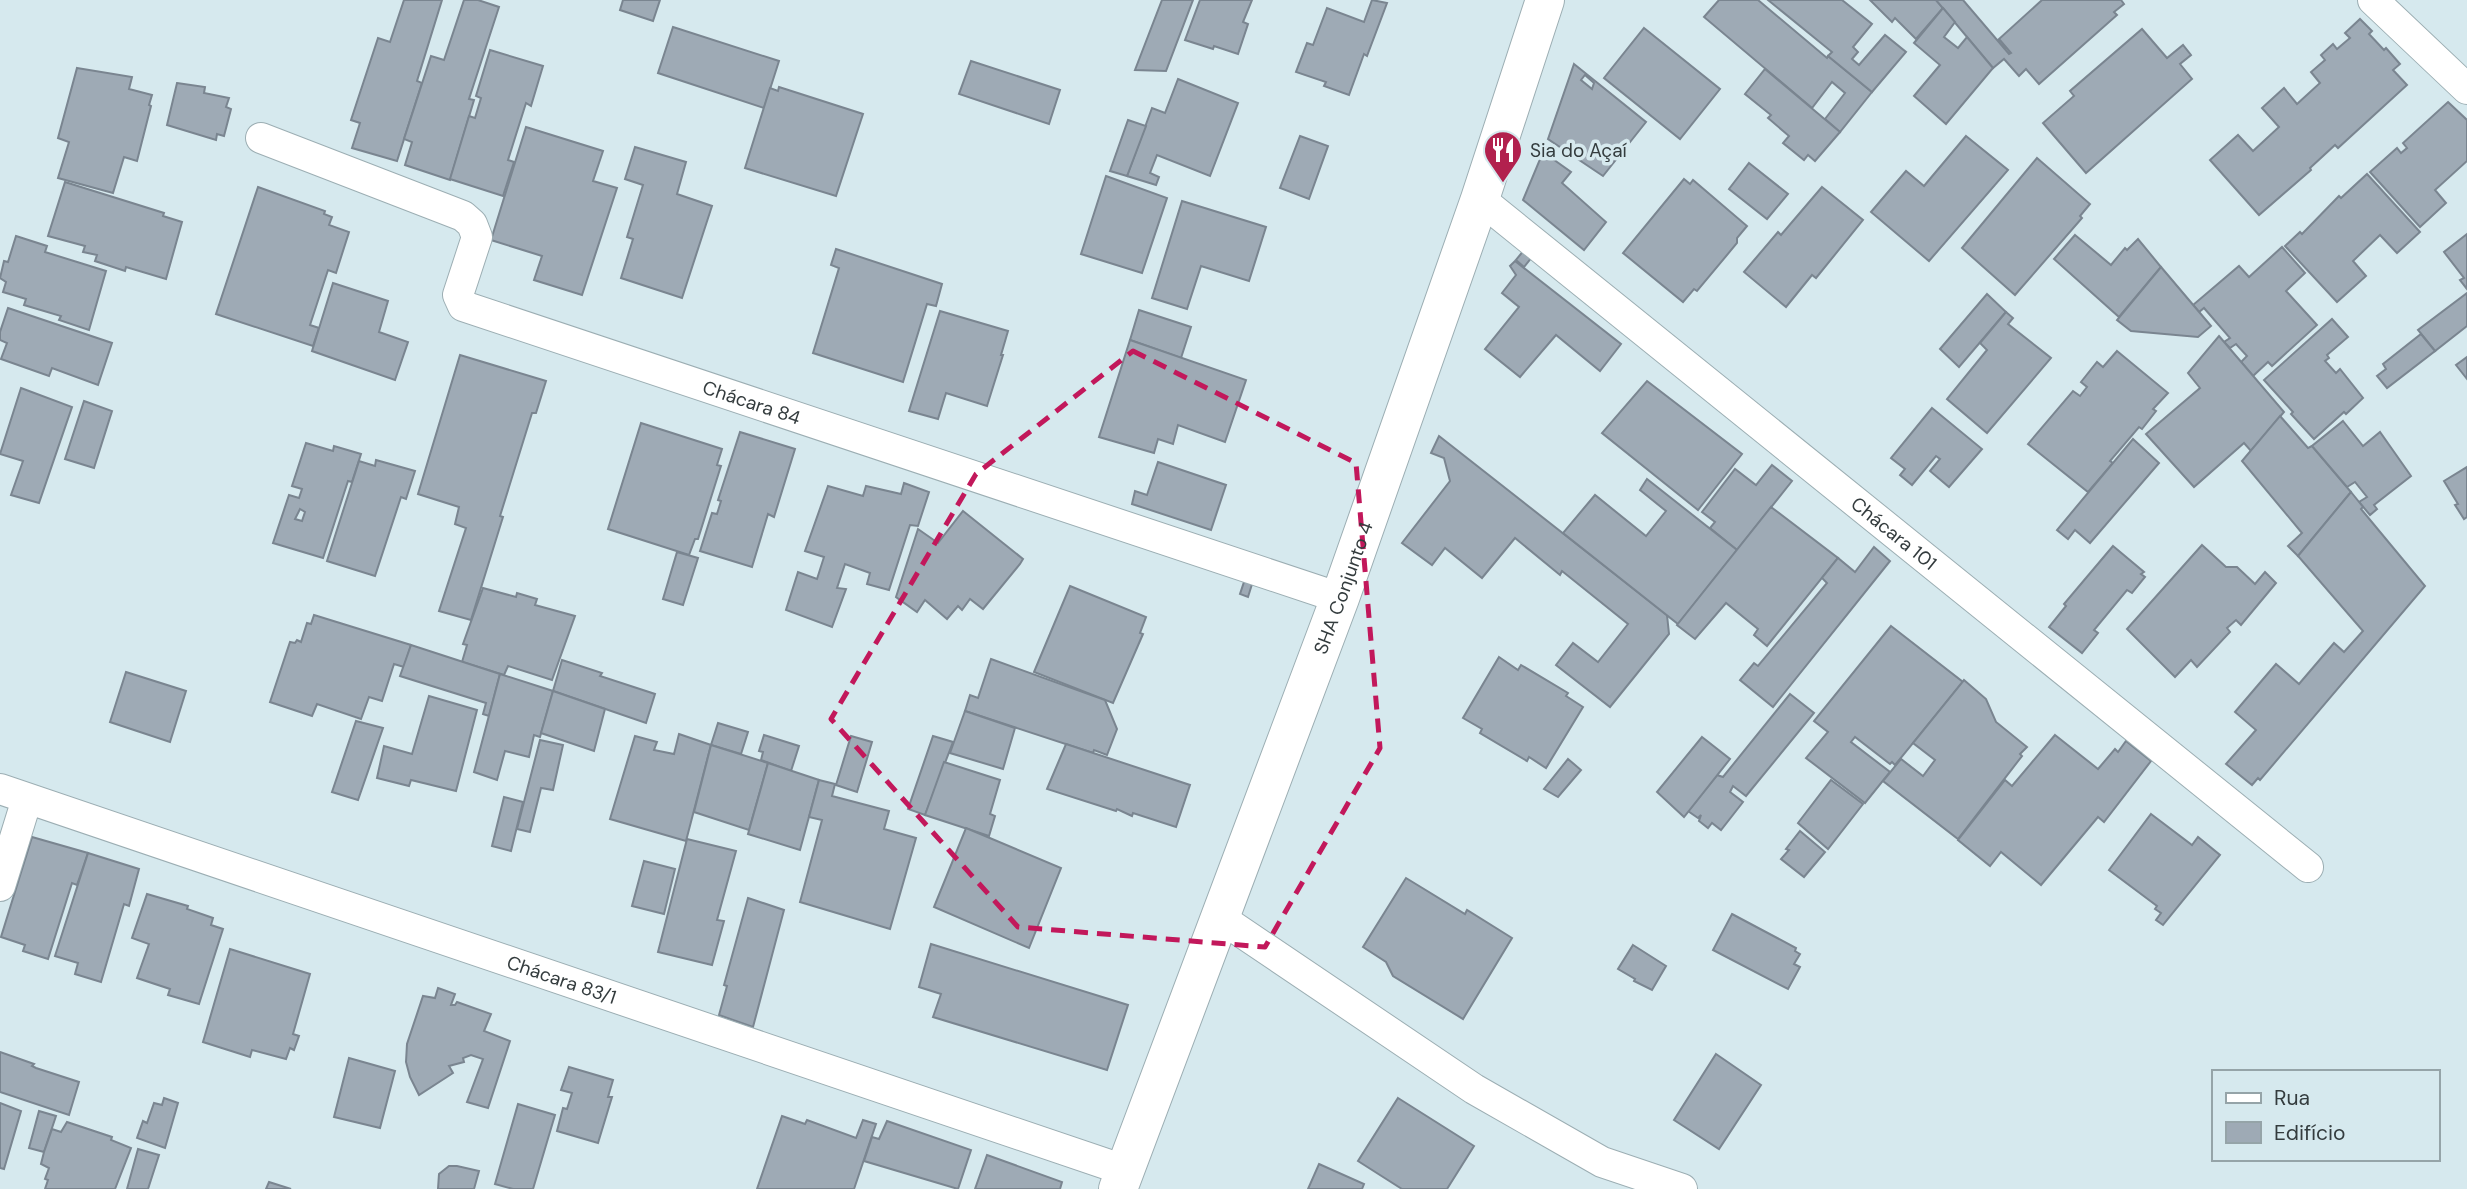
<svg xmlns="http://www.w3.org/2000/svg" width="2467" height="1189" font-family="'DM Sans',sans-serif">
	<style>
		.building { fill: #9eaab5; stroke: #7a8590; stroke-width: 2; fill-rule: evenodd }
		.lines { fill: none; stroke-linecap: round; stroke-linejoin: round }
		.street-casing { stroke: #9caeb3; stroke-width: 32 }
		.secondary-casing { stroke: #9caeb3; stroke-width: 40 }
		.street { stroke: #fff; stroke-width: 30 }
		.secondary { stroke: #fff; stroke-width: 38 }
		.marked { fill: none; stroke: #c2185b; stroke-width: 5; stroke-dasharray: 14 9; stroke-linejoin: round }
		.labels { text-anchor: middle; stroke-width: 7; stroke-linejoin: round; paint-order: stroke }
		.poi-label { font-size: 19px; fill: #343c3e; stroke: #d6e9ee; text-anchor: start }
		.street-label { font-size: 19px; fill: #343c3e; stroke: #d6e9ee }
	</style>
	<rect width="100%" height="100%" fill="#d6e9ee"/>
	<g class="building">
		<polygon points="404,0 442,0 417,81 422,83 397,161 352,148 360,123 351,120 378,38 390,42"/>
		<polygon points="464,0 478,0 499,7 469,99 474,100 450,180 405,165 412,142 404,139 431,56 444,60"/>
		<polygon points="623,0 660,0 653,21 620,10"/>
		<polygon points="1162,0 1193,0 1166,71 1135,70"/>
		<polygon points="1200,0 1252,0 1243,22 1248,24 1238,54 1214,46 1213,49 1185,40"/>
		<polygon points="1372,0 1387,3 1367,56 1364,54 1349,95 1324,86 1326,82 1296,72 1307,43 1313,45 1327,8 1364,22"/>
		<polygon points="1719,0 1758,0 1827,58 1828,56 1872,92 1840,132 1825,119 1845,93 1832,82 1812,108 1704,17"/>
		<polygon points="1768,0 1842,0 1872,24 1853,47 1858,52 1852,59 1859,65 1885,35 1906,52 1872,92 1828,56 1832,52"/>
		<polygon points="1870,0 1936,0 1943,8 1916,39 1895,18 1892,22"/>
		<polygon points="1936,0 1963,0 2009,54 2011,53 1999,39 2042,0 2121,0 2124,4 2114,12 2117,15 2039,84 2026,69 2019,76 2004,59 1993,68"/>
		<polygon points="1943,8 1955,22 1944,37 1958,48 1967,37 1993,68 1946,124 1914,96 1940,65 1914,43"/>
		<polygon points="2360,19 2372,31 2369,34 2384,50 2386,48 2400,64 2393,70 2407,85 2338,148 2335,145 2310,168 2311,170 2259,215 2210,160 2238,135 2253,151 2279,127 2262,108 2284,88 2297,104 2320,83 2311,72 2325,60 2321,55 2333,44 2337,49 2350,38 2345,33"/>
		<polygon points="673,27 779,61 764,108 658,73"/>
		<polygon points="1644,28 1720,89 1680,139 1604,78"/>
		<polygon points="2142,29 2167,58 2183,45 2191,55 2180,64 2192,79 2086,173 2043,123 2074,96 2070,91"/>
		<polygon points="490,50 543,66 531,106 526,103 508,160 514,162 503,196 450,179 469,116 475,118 481,98 476,96"/>
		<polygon points="971,61 1060,90 1049,124 959,94"/>
		<path d="M1574,64L1646,122L1603,176L1548,139ZM1585,75L1594,83L1592,89L1581,80Z"/>
		<polygon points="77,68 132,77 129,89 152,95 149,105 151,106 137,161 124,157 113,193 58,178 69,142 58,138"/>
		<polygon points="1765,69 1840,132 1815,161 1808,155 1804,160 1783,143 1789,136 1768,118 1771,115 1745,94"/>
		<polygon points="1178,79 1238,103 1210,176 1157,155 1150,173 1159,177 1156,185 1127,176 1152,108 1165,113"/>
		<polygon points="177,83 205,87 204,93 229,98 226,107 231,109 224,136 217,134 216,140 167,125"/>
		<polygon points="779,87 863,114 836,196 745,168 770,88 778,91"/>
		<polygon points="2448,102 2467,120 2467,161 2435,190 2446,203 2420,227 2370,172 2397,148 2401,153 2407,148 2403,143"/>
		<polygon points="1128,120 1146,126 1127,176 1110,171"/>
		<polygon points="526,127 603,151 593,181 617,188 582,295 534,280 542,256 491,240"/>
		<polygon points="1300,136 1328,146 1309,199 1280,188"/>
		<polygon points="1966,136 2008,170 1929,261 1871,212 1906,171 1924,186"/>
		<polygon points="635,147 686,162 677,194 712,206 682,298 621,278 633,239 627,237 643,185 625,179"/>
		<polygon points="1543,152 1571,172 1562,183 1606,222 1584,250 1523,200"/>
		<polygon points="2037,158 2090,204 2080,216 2082,218 2015,295 1962,248"/>
		<polygon points="1749,163 1788,194 1767,219 1729,189"/>
		<polygon points="2367,174 2420,232 2397,253 2380,235 2353,261 2366,276 2337,302 2285,246 2300,232 2302,234 2339,196 2341,198"/>
		<polygon points="1106,176 1167,198 1142,273 1081,254"/>
		<polygon points="1684,179 1690,184 1693,180 1747,226 1737,238 1737,243 1697,291 1694,289 1683,302 1623,253"/>
		<polygon points="65,182 164,213 163,216 182,222 166,279 126,267 125,271 95,261 97,255 83,252 85,246 48,236"/>
		<polygon points="258,187 325,211 324,214 332,217 329,225 349,232 336,273 328,270 310,325 319,328 313,346 216,314"/>
		<polygon points="1822,187 1863,220 1816,278 1812,275 1786,307 1744,272 1778,232 1781,235"/>
		<polygon points="1182,201 1266,227 1249,281 1201,266 1187,309 1152,298"/>
		<polygon points="2467,234 2467,289 2460,280 2464,278 2444,252"/>
		<polygon points="2075,235 2111,265 2125,248 2127,250 2138,239 2161,267 2119,317 2054,259"/>
		<polygon points="16,236 47,246 45,252 106,271 89,330 59,320 61,316 24,305 26,299 3,292 6,282 0,278 4,261 8,262"/>
		<polygon points="1528,245 1536,252 1524,267 1516,260"/>
		<polygon points="2282,247 2305,273 2286,291 2317,325 2272,366 2268,362 2253,376 2241,362 2247,356 2236,344 2230,348 2224,342 2230,338 2204,308 2199,312 2193,305 2239,266 2249,277"/>
		<polygon points="836,249 942,284 936,306 927,304 903,382 813,353 839,268 831,265"/>
		<polygon points="1515,261 1621,344 1600,371 1556,335 1520,377 1485,349 1519,307 1502,293 1516,275 1510,266"/>
		<polygon points="2161,267 2211,326 2198,337 2131,331 2117,320"/>
		<polygon points="333,283 388,301 379,332 408,342 395,380 312,351"/>
		<polygon points="2467,293 2467,326 2435,351 2418,330"/>
		<polygon points="1987,294 2006,312 1959,367 1940,349"/>
		<polygon points="8,308 112,343 98,385 52,368 49,376 1,359 7,343 0,340 0,332"/>
		<polygon points="1139,310 1191,327 1181,358 1130,340"/>
		<polygon points="940,311 1008,331 1001,355 1003,355 987,406 946,393 938,419 909,411"/>
		<polygon points="2006,312 2013,318 2008,324 2051,358 1987,433 1947,399 1987,350 1980,343"/>
		<polygon points="2332,319 2348,337 2327,355 2329,358 2325,361 2336,373 2340,369 2363,398 2346,414 2344,412 2314,439 2291,414 2293,412 2264,380"/>
		<polygon points="2421,334 2435,351 2387,388 2377,376 2386,369 2383,364"/>
		<polygon points="2219,336 2284,412 2251,451 2244,443 2194,487 2146,434 2200,388 2188,373"/>
		<polygon points="1130,340 1246,380 1225,442 1178,425 1173,444 1158,439 1154,453 1099,437"/>
		<polygon points="2117,351 2168,393 2153,409 2156,411 2142,429 2139,427 2110,461 2113,463 2088,492 2028,444 2073,391 2080,396 2087,387 2081,382 2097,362 2103,367"/>
		<polygon points="460,355 546,381 536,413 532,413 500,516 503,517 471,620 439,611 466,528 455,524 459,507 418,494"/>
		<polygon points="2467,357 2467,379 2456,365"/>
		<polygon points="1647,381 1742,454 1698,510 1602,433"/>
		<polygon points="21,388 72,407 39,503 11,495 23,461 0,454"/>
		<polygon points="84,401 112,411 94,468 65,459"/>
		<polygon points="1932,408 1982,449 1949,487 1930,471 1940,459 1936,456 1912,485 1900,475 1905,469 1891,458"/>
		<polygon points="2280,416 2308,448 2312,446 2351,492 2298,556 2288,546 2302,533 2242,461"/>
		<polygon points="2343,421 2363,446 2380,432 2411,476 2374,505 2377,509 2370,515 2359,502 2367,497 2355,482 2347,487 2312,446"/>
		<polygon points="641,423 722,449 717,465 721,466 720,469 698,539 695,539 689,555 608,529"/>
		<polygon points="740,432 795,449 774,517 768,514 752,567 700,551 712,513 717,514 721,501 718,500"/>
		<polygon points="1439,436 1667,615 1669,634 1610,707 1556,665 1573,643 1598,662 1628,624 1562,571 1560,575 1515,538 1482,578 1445,548 1432,565 1402,543 1450,481 1444,458 1431,453"/>
		<polygon points="2133,439 2159,463 2090,543 2075,530 2068,539 2057,530"/>
		<path d="M306,443L333,451L334,446L361,454L352,482L348,481L323,558L273,543L289,495L299,498L302,489L292,486ZM300,509L305,512L302,521L295,519Z"/>
		<polygon points="376,460 415,471 406,499 401,497 375,576 327,561 359,461 375,466"/>
		<polygon points="1158,462 1226,485 1211,530 1132,504 1135,491 1147,495"/>
		<polygon points="1772,465 1792,481 1737,550 1710,528 1715,522 1702,512 1735,469 1756,485"/>
		<polygon points="2467,467 2467,517 2464,519 2455,505 2458,504 2444,481"/>
		<polygon points="1647,479 1737,550 1678,624 1563,533 1595,495 1646,536 1666,511 1640,490"/>
		<polygon points="904,483 929,492 918,526 910,525 889,590 867,584 870,573 845,564 837,588 846,589 832,627 786,610 798,572 817,579 824,557 805,551 828,486 863,496 866,486 901,494"/>
		<polygon points="2351,492 2363,507 2361,509 2425,586 2260,780 2258,778 2252,785 2226,764 2256,730 2235,712 2276,664 2299,684 2334,643 2344,652 2363,631 2298,556"/>
		<polygon points="1771,507 1838,558 1767,646 1754,635 1758,629 1726,603 1695,639 1677,625"/>
		<polygon points="963,511 1023,559 1020,564 983,609 970,599 962,610 958,606 947,619 925,600 917,612 896,597 918,529 938,543"/>
		<polygon points="2202,545 2226,567 2237,567 2255,584 2265,572 2276,583 2241,625 2236,620 2227,628 2230,632 2197,667 2191,660 2175,677 2127,629"/>
		<polygon points="2113,546 2144,572 2141,574 2145,577 2132,593 2127,590 2094,630 2098,633 2082,653 2049,627 2066,606 2064,604"/>
		<polygon points="1874,547 1890,561 1773,707 1740,680 1754,663 1758,666 1827,583 1822,578 1838,558 1855,572"/>
		<polygon points="677,552 698,558 683,605 663,599"/>
		<polygon points="1245,579 1253,581 1248,597 1240,594"/>
		<polygon points="1070,586 1146,617 1140,633 1143,634 1113,703 1034,672"/>
		<polygon points="483,588 516,597 517,593 537,599 535,605 575,616 552,680 508,666 504,675 462,662 467,645 463,644"/>
		<polygon points="314,615 411,645 404,667 394,664 382,701 369,697 361,719 317,704 312,716 270,702 290,642 295,643 297,640 301,642 307,623 311,624"/>
		<polygon points="1891,626 1963,682 1895,765 1892,762 1890,764 1855,737 1851,742 1890,772 1865,803 1806,758 1828,732 1814,721"/>
		<polygon points="411,645 500,674 489,716 483,714 486,703 400,676"/>
		<polygon points="1499,657 1518,670 1521,665 1568,693 1566,696 1583,707 1546,768 1529,757 1527,761 1480,733 1482,729 1463,718"/>
		<polygon points="991,659 1105,700 1117,729 1107,755 1094,750 1093,753 965,711 970,695 978,698"/>
		<polygon points="562,660 602,673 600,676 655,694 646,723 553,691"/>
		<polygon points="126,672 186,691 170,742 110,722"/>
		<polygon points="500,674 553,691 540,737 534,735 529,757 505,751 497,780 474,772"/>
		<polygon points="1964,680 1986,699 1996,722 2027,747 2020,754 2022,756 1958,839 1883,781 1901,759 1923,776 1935,760 1913,743"/>
		<polygon points="553,691 605,709 594,751 541,733"/>
		<polygon points="1790,694 1814,713 1746,796 1733,786 1730,792 1743,802 1721,830 1712,823 1708,828 1699,821 1701,815 1698,818 1688,811 1717,775 1723,777"/>
		<polygon points="429,696 477,710 456,791 411,780 409,786 377,778 384,746 412,754"/>
		<polygon points="965,711 1015,728 1003,769 950,753"/>
		<polygon points="356,721 383,728 358,800 332,792"/>
		<polygon points="718,723 748,732 741,754 711,745"/>
		<polygon points="679,734 711,745 686,841 610,819 635,736 657,742 654,750 674,754"/>
		<polygon points="764,735 799,746 791,771 761,760 763,752 759,751"/>
		<polygon points="2055,735 2098,769 2115,749 2118,752 2126,741 2151,761 2104,822 2098,817 2041,885 2001,852 1990,866 1958,840 2005,780 2012,786"/>
		<polygon points="851,736 872,742 857,792 836,785"/>
		<polygon points="933,736 953,742 925,815 908,809"/>
		<polygon points="1702,737 1730,759 1684,817 1657,792"/>
		<polygon points="540,740 563,745 553,790 541,788 530,832 517,829"/>
		<polygon points="1066,744 1190,785 1176,827 1133,813 1132,816 1117,809 1116,811 1047,789"/>
		<polygon points="711,745 768,763 749,830 694,812"/>
		<polygon points="1568,759 1581,770 1558,797 1544,789"/>
		<polygon points="944,762 1000,780 990,814 995,816 989,836 925,815"/>
		<polygon points="768,763 819,780 800,850 748,834"/>
		<polygon points="819,780 835,784 832,796 889,811 884,829 916,838 890,929 800,902 822,820 809,817"/>
		<polygon points="1831,780 1863,804 1828,849 1798,823"/>
		<polygon points="504,797 523,802 511,851 492,846"/>
		<polygon points="2151,814 2192,845 2198,837 2220,855 2163,925 2156,920 2161,913 2155,909 2157,906 2109,870"/>
		<polygon points="966,828 1061,868 1029,948 934,907"/>
		<polygon points="1800,831 1825,852 1804,877 1781,859 1789,850 1786,849"/>
		<polygon points="32,837 88,853 77,885 72,883 48,959 23,951 25,945 1,937"/>
		<polygon points="687,839 736,851 717,920 724,921 712,965 658,952"/>
		<polygon points="88,853 139,869 129,906 124,904 101,982 75,974 78,963 55,956"/>
		<polygon points="644,861 675,869 664,914 632,906"/>
		<polygon points="1406,878 1465,914 1467,910 1512,938 1463,1019 1393,976 1386,962 1363,947"/>
		<polygon points="147,894 188,906 187,909 213,918 211,925 223,929 199,1004 168,995 170,989 137,978 149,944 132,938"/>
		<polygon points="748,898 784,910 753,1027 719,1015 727,986 724,985"/>
		<polygon points="1732,914 1796,948 1795,951 1800,954 1794,964 1800,967 1788,989 1713,950"/>
		<polygon points="931,944 1128,1005 1107,1070 933,1017 941,994 919,987"/>
		<polygon points="1633,945 1666,966 1652,990 1634,981 1635,979 1618,969"/>
		<polygon points="230,949 310,974 293,1034 299,1036 294,1050 290,1048 286,1059 252,1050 250,1057 203,1042"/>
		<polygon points="438,988 455,994 451,1005 455,1005 457,1002 491,1014 484,1031 510,1041 488,1108 467,1102 483,1059 471,1055 463,1058 464,1062 449,1066 453,1073 419,1095 410,1077 406,1062 407,1044 423,996 435,998"/>
		<polygon points="0,1052 34,1064 32,1066 36,1068 79,1082 69,1115 0,1092"/>
		<polygon points="1716,1054 1761,1085 1719,1149 1674,1120"/>
		<polygon points="349,1058 395,1071 380,1128 334,1117"/>
		<polygon points="569,1067 613,1080 608,1097 612,1097 598,1143 557,1131 563,1108 567,1109 572,1093 561,1090"/>
		<polygon points="164,1098 178,1103 165,1148 137,1138 143,1121 147,1123 154,1103 162,1105"/>
		<polygon points="1398,1098 1474,1146 1447,1189 1402,1189 1358,1161"/>
		<polygon points="0,1103 21,1111 4,1169 0,1168"/>
		<polygon points="518,1104 555,1115 533,1189 513,1189 495,1184"/>
		<polygon points="39,1111 56,1116 44,1152 29,1148"/>
		<polygon points="782,1116 805,1124 807,1120 856,1138 863,1120 876,1124 854,1189 757,1189"/>
		<polygon points="887,1121 971,1150 958,1189 864,1161 872,1137 879,1139"/>
		<polygon points="67,1122 112,1137 111,1140 131,1148 115,1189 45,1189 48,1180 45,1179 49,1168 41,1164 44,1152 52,1129 61,1132"/>
		<polygon points="138,1149 159,1155 148,1189 127,1189"/>
		<polygon points="987,1155 1062,1182 1060,1189 975,1189"/>
		<polygon points="1319,1164 1364,1184 1362,1189 1308,1189"/>
		<polygon points="449,1166 457,1166 479,1171 474,1189 438,1189 439,1174"/>
		<polygon points="269,1182 291,1189 266,1189"/>
	</g>
	<g class="lines">
		<defs>
			<g id="street">
				<polyline points="2373,0 2467,89"/>
				<path id="s1" d="M261,138L463,216L472,224L477,237L458,295L463,306L1340,598"/>
				<path id="s2" d="M1480,199L2308,867"/>
				<path id="s3" d="M0,789L1124,1170"/>
				<polyline points="0,886 27,799"/>
				<polyline points="1219,917 1474,1089 1602,1162 1682,1189"/>
			</g>
			<g id="secondary">
				<path id="s4" d="M1118,1189L1340,598L1480,199L1545,0"/>
			</g>
		</defs>
		<use href="#street" class="street-casing"/>
		<use href="#secondary" class="secondary-casing"/>
		<use href="#street" class="street"/>
		<use href="#secondary" class="secondary"/>
	</g>
	<path class="marked" d="M1133,351L1356,463L1380,748L1265,947L1018,927L831,719L976,474Z"/>
	<defs>
		<symbol id="restaurant-pin" viewBox="-11 -11 22 30"><path d="M0 17L-7.5 6A9.5 9.5 0 1 1 7.5 6Z" fill="#b2214e" stroke="#d6e9ee"/><path d="M-5-6h1v4h1v-4h1v4h1v-4h1v5L-1.5 .5V6h-2V.5L-5-1ZM5-6V6H3V1.5H1.5Q1.5-4 5-6Z" fill="#fff"/></symbol>
	</defs>
	<g fill-rule="evenodd">
		<use href="#restaurant-pin" x="1481" y="128" width="44" height="60"/>
	</g>
	<g class="labels">
		<g class="poi-label">
			<text x="1530" y="157">Sia do Açaí</text>
		</g>
		<g class="street-label">
			<text dy="7" stroke="none"><textPath href="#s1" startOffset="620">Chácara 84</textPath></text>
			<text dy="7" stroke="none"><textPath href="#s2" startOffset="532">Chácara 101</textPath></text>
			<text dy="7" stroke="none"><textPath href="#s4" startOffset="642">SHA Conjunto 4</textPath></text>
			<text dy="7" stroke="none"><textPath href="#s3" startOffset="593">Chácara 83/1</textPath></text>
		</g>
	</g>
	<rect x="2212" y="1070" width="228" height="91" fill="#d6e9ee" stroke="#95a4a8" stroke-width="2"/>
	<rect x="2226" y="1093" width="35" height="10" fill="#ffffff" stroke="#95a4a8" stroke-width="2"/>
	<text x="2274" y="1105" font-size="21" fill="#343c3e">Rua</text>
	<rect x="2226" y="1122" width="35" height="21" fill="#9eaab5" stroke="#95a4a8" stroke-width="2"/>
	<text x="2274" y="1140" font-size="21" fill="#343c3e">Edifício</text>
</svg>
